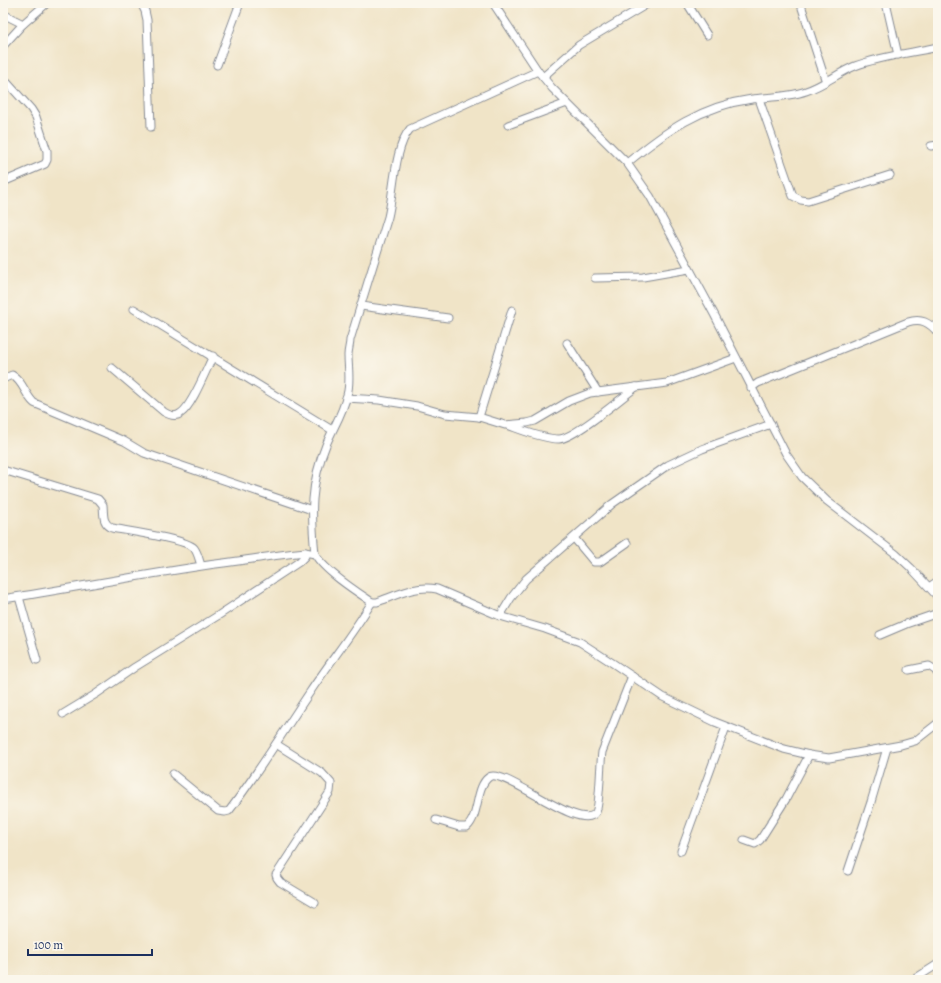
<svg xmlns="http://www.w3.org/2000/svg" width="941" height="983" font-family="Alegreya,serif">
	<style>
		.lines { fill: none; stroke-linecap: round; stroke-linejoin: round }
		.minor-casing { stroke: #868a92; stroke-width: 9 }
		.minor { stroke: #fff; stroke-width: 7 }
	</style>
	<rect width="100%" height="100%" fill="#fbf7ec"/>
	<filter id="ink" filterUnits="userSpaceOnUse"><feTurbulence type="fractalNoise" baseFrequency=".025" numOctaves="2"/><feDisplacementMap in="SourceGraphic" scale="8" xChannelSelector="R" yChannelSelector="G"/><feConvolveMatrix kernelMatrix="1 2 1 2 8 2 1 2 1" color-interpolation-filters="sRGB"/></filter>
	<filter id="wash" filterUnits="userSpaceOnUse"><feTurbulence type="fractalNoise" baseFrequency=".012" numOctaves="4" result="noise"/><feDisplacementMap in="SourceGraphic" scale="16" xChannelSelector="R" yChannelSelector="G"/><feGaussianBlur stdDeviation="0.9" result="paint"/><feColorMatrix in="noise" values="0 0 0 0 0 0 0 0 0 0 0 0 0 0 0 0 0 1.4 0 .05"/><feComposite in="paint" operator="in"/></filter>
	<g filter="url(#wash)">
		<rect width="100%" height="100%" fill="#f0e4c7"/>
	</g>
	<g filter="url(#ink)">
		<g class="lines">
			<defs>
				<g id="minor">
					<polyline points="141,3 145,11 147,20 151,127"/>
					<polyline points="493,3 538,71 552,88 627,163 650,196 714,314 786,454 802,477 827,501 896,554 911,568 938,597"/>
					<polyline points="687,3 707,35"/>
					<polyline points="802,3 802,8 826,82"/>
					<polyline points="886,3 898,55"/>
					<polyline points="3,14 23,24 47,3"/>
					<polyline points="3,46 23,24"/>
					<polyline points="217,65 240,3"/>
					<polyline points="543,77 579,45 649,3"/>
					<polyline points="3,78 31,109 36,117 47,151 47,160 45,164 3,182"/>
					<polyline points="759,99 793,196 801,200 808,201 890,175"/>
					<polyline points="508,125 567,103"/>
					<polyline points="931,146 938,145"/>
					<path d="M627,163C666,131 701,106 752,99C770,97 789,97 806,91C824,85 838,73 855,66C881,56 911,53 938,47"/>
					<polyline points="595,278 643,277 689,269"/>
					<polyline points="361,306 448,318"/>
					<polyline points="134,309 332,430"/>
					<polyline points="567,343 598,392"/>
					<path d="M112,368L164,412C169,415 175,418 181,413C192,406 206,370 213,356"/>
					<path d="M3,379L12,375C23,381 25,395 34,403L124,441L144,453L312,510"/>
					<path d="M751,388L758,383L908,322C921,318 929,322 938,333"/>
					<polyline points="346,398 379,400 417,406 445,414 479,417 505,425 527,423 535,421 569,401 590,393 667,383 736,358"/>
					<polyline points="479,417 512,310"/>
					<path d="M510,426C524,431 544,439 559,439C573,439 622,398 636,387"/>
					<path d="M3,470L98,499L103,505C104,515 102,523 112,528C127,531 186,539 194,548C198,553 199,560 201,565"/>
					<polyline points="574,538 594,562 600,562 627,543"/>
					<path d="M315,554C311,514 310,484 326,445C333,428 343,413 347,395C351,382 348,368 348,355C348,350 350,345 350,340L388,217C394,193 394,147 410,129L538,71"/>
					<polyline points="929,587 938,581"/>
					<polyline points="19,597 37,660"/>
					<path d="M3,599C82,587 159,571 238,561C260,558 283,554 305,552L315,554C323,570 357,592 372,602H377C397,595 415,585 437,589L500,616L545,629L580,642L614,664L663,697L684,707L715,722L784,749L809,755L829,758L901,745L915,741L938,723"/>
					<polyline points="500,616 511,598 526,579 612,504 668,465 702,449 771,424"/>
					<polyline points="880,635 906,624 938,613"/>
					<polyline points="909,670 929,666 935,670 938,674"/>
					<polyline points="63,714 96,694 135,667 219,615 299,562 305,556 305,552"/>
					<polyline points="276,744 322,773 331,783 330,792 328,795 276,875 277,878 280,882 315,903"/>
					<path d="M173,774L218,811L225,812L229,811C258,773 283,732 310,692C330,662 353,633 372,602"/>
					<path d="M436,820L459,827H467C480,815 475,787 489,777C503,766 582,835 596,812C600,805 600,765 602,752L632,676"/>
					<polyline points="744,840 755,844 760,840 786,799 809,755"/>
					<polyline points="681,851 726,727"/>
					<polyline points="848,871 871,802 887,748"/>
					<polyline points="913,980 938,964"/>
				</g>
			</defs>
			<use href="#minor" class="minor-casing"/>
			<use href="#minor" class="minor"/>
		</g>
	</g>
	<rect width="941" height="983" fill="none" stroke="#fbf7ec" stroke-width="16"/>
	<path d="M28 949v6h124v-6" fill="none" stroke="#1b2f5e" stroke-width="2"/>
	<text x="34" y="949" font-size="12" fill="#1b2f5e" stroke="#fbf7ec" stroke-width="3" paint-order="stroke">100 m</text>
</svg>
